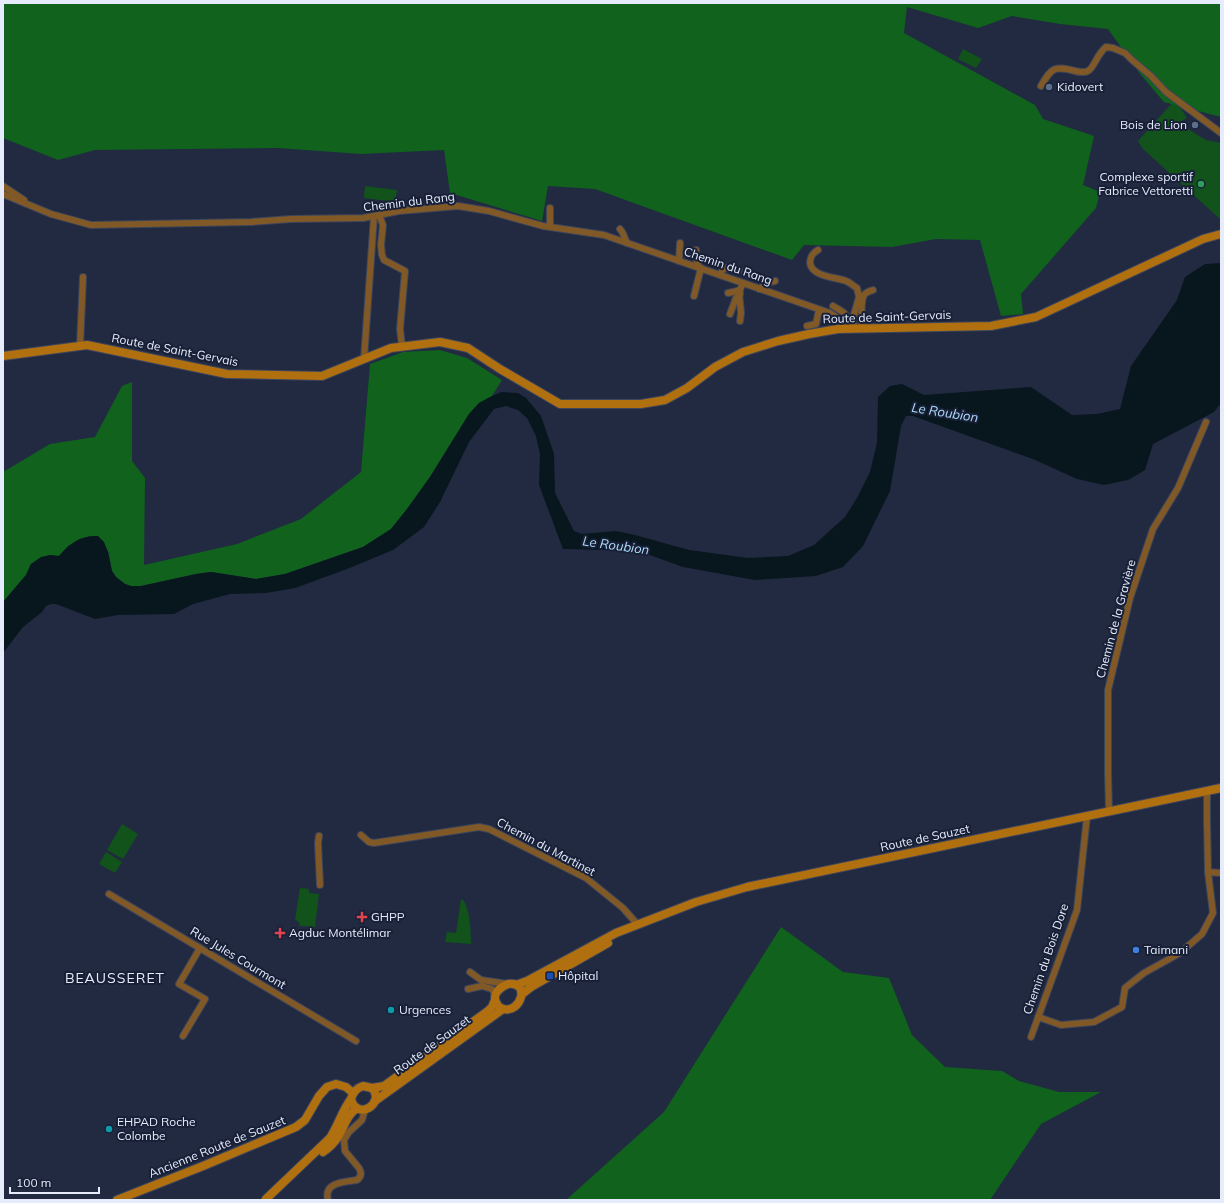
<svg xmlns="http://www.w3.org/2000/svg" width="1224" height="1203" font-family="Mulish,sans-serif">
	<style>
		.green { fill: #11531a }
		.forest { fill: #10621d }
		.water { fill: #08161e }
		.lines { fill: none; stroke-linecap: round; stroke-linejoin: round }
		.street-casing { stroke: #3d455b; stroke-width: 8 }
		.secondary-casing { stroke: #3d455b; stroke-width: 10 }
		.street { stroke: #815927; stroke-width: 6 }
		.secondary { stroke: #b17010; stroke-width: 8 }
		.service-dot { fill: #5c6f8a; stroke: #182037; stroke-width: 1.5 }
		.leisure-dot { fill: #2e9e5b; stroke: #182037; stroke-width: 1.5 }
		.health-dot { fill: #e0444e; stroke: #182037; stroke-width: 1.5 }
		.shop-dot { fill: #3f7fe0; stroke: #182037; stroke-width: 1.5 }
		.transit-dot { fill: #1a4fb4; stroke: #182037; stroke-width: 1.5 }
		.culture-dot { fill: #0f9aa8; stroke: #182037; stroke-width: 1.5 }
		.labels { text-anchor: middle; stroke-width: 4; stroke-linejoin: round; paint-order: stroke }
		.poi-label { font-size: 12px; fill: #e6ecfc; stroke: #182037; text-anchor: start }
		.street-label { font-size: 12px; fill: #e6ecfc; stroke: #182037 }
		.water-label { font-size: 13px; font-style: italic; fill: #addbf9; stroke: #182037 }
		.quarter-label { font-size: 14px; letter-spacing: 1px; fill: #e6ecfc; stroke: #182037 }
	</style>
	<rect width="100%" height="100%" fill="#212a41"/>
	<g class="green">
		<polygon points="963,49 982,59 976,68 958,59"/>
		<polygon points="1174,101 1180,107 1187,118 1178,123 1206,140 1221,143 1221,220 1142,148 1138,141"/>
		<polygon points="365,186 397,190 395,202 364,198"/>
		<polygon points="122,824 138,834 123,859 107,850"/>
		<polygon points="106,852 122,862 115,873 99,864"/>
		<polygon points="300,888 309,889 309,893 319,894 315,927 300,926 298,921 295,920"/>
		<path d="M461,899L463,900C470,909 471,932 471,944L445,942L447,932L456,933Z"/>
	</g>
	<g class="forest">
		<polygon points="3,3 1221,3 1221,117 1164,102 1141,75 1108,29 1060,24 1012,16 978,28 907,7 904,33 1035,105 1043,119 1094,136 1083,185 1100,192 1096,208 1021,294 1023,314 1001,316 980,240 936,239 892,247 804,245 792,260 595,189 548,186 542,221 450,193 444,150 361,154 278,148 95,150 58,160 3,138"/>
		<polygon points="440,350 467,358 502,380 492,396 479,403 469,414 430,477 407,509 391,529 363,547 285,574 256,579 211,572 196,574 141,586 131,586 125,584 116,577 112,571 108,551 69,545 59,556 50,555 31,564 26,575 3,602 3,472 50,444 95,437 122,386 132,382 132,461 145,478 144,565 237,544 301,519 361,472 370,364 403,352"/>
		<polygon points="781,927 843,972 889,978 912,1035 945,1067 1002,1071 1019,1081 1059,1092 1101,1092 1041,1124 990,1200 815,1200 812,1199 812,1200 566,1200 664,1112"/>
	</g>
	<path class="water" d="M1221,263V403L1214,412L1153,444L1145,470L1128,480L1104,485L1077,479L1033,459L913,416H906L901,426L890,491L863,546L843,567L816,576L755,580L683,567L647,554L609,550L563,549L539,485L540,454L536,436L527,418L518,410L506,406L494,409L469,442L440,502L424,527L393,550L347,569L295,588L266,593L230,594L193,604L174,614L118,615L95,619L56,604H51L46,606L42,612L23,627L3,653V602L26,575L31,564L41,557L50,555L59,556C70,543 81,535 98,536L104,542L108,552L112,571L116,577L125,584L131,586H141L196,574L211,572L256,579L285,574L363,547L391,529L407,509L430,477L469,414L479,403L492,396L502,392L518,393L526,398L541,416L554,454L555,493L574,531L582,534L616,531L635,535L689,550L748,558L788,556L814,545L845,517L857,498L870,472L877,443L878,397L890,386L902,384L924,395L1031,387L1072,415L1097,414L1120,409L1131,366L1177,300L1185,277L1205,264Z"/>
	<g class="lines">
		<defs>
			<g id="street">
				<path d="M1041,86C1052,67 1054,66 1075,71C1079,72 1084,73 1088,71C1094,68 1097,54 1106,47L1113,48L1125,53L1132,60L1151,76L1166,92L1221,133"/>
				<polyline points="3,186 24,200"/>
				<polyline points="3,194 51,214 91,225 251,222 291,219 363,218 399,211 458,206 489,211 543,226 604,235 830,313 848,325 849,329"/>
				<polyline points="379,215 383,225 381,245 382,255 384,260 405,271 400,329 402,346"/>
				<polyline points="550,227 550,208"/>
				<path d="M620,229C624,233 624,238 627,243"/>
				<polyline points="696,250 696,258 699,268"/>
				<path d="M818,250C813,253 810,256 810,263C812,277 836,277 846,281C850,282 853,286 857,288L859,297L853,318L854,329"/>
				<polyline points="679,261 680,243"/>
				<polyline points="720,275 723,269 727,268 739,270"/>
				<polyline points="759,289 770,282 775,281"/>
				<polyline points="728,293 733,292 740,290"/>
				<polyline points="694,296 701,268"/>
				<path d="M833,306C843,312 848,313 848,325"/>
				<polyline points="730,314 736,298 740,294"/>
				<polyline points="740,321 741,313 739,292 743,283"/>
				<polyline points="807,326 816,324 818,314 822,311"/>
				<path d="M862,329C862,321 860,302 864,295C866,292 870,291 873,290"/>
				<polyline points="80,346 83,277"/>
				<polyline points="364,359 374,216"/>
				<polyline points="1109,811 1108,774 1108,690 1130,598 1153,529 1178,488 1206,422"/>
				<polyline points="361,835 369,842 374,843 479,827 489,829 586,878 623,908 638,925"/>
				<polyline points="319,836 318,843 320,885"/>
				<polyline points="1208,872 1221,873"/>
				<polyline points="109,894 356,1041"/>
				<polyline points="470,972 481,980 508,984"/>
				<polyline points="468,989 482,986 492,989 495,994"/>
				<polyline points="1038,1017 1061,1025 1094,1022 1122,1007 1125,988 1144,973 1180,953 1202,934 1213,913 1208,872 1207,821 1207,791"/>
				<polyline points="183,1036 205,999 179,984 200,948"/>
				<polyline points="1031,1037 1077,910 1087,816"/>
				<path d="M328,1200C323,1182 345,1182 357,1180C361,1177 362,1173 359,1168L345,1151L344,1140L349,1132L362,1120L365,1110"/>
			</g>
			<g id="secondary">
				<polyline points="3,356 87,345 227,374 322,376 391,348 440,342 468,348 500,369 560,404 641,404 665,400 687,388 715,367 743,352 778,341 809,334 838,329 991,326 1036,317 1203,239 1221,234"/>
				<path d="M508,984C531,981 521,1014 503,1009C500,1008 497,1005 496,1002C492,994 500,987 508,984Z"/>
				<polyline points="516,985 527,981 616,933 696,902 747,887 1221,788"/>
				<polyline points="522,994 531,987 608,943"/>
				<path d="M363,1086L372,1088C386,1103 357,1122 351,1099C353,1092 356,1088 363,1086Z"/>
				<polyline points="372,1088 384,1086 488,1011 492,1007 495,1000"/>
				<polyline points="375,1101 503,1009"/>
				<path d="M323,1152C329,1148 334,1143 338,1137C345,1126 346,1116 357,1108"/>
				<path d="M266,1199L330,1138C338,1126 342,1111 351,1099"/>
				<polyline points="117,1200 203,1166 296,1127 305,1120 319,1096 327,1087 336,1084 346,1087 353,1093"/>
			</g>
		</defs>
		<use href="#street" class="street-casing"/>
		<use href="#secondary" class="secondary-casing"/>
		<use href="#street" class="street"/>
		<use href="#secondary" class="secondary"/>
	</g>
	<g class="service-dot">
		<circle cx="1049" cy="87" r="4"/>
		<circle cx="1195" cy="125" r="4"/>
	</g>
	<circle class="leisure-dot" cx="1201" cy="184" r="4"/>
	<g class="health-dot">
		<path d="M360 911h4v4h4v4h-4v4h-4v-4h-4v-4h4z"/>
		<path d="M278 927h4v4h4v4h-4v4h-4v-4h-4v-4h4z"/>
	</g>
	<circle class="shop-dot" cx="1136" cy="950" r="4"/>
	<rect class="transit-dot" x="546" y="972" width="8" height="8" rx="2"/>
	<g class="culture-dot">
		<circle cx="391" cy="1010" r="4"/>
		<circle cx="109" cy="1129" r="4"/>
	</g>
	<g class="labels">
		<g class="poi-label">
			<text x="1057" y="91">Kidovert</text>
			<text x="1187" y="129" text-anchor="end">Bois de Lion</text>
			<text x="1193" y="181" text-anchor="end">Complexe sportif<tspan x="1193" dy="14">Fabrice Vettoretti</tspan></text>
			<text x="371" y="921">GHPP</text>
			<text x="289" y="937">Agduc Montélimar</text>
			<text x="1144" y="954">Taimani</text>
			<text x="558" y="980">Hôpital</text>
			<text x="399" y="1014">Urgences</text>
			<text x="117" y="1126">EHPAD Roche<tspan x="117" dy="14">Colombe</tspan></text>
		</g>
		<g class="street-label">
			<text transform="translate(409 202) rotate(-7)" y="4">Chemin du Rang</text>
			<text transform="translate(728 266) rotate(19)" y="4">Chemin du Rang</text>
			<text transform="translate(887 317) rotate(-2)" y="4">Route de Saint-Gervais</text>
			<text transform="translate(175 350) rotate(11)" y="4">Route de Saint-Gervais</text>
			<text transform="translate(1116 619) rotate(-75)" y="4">Chemin de la Gravière</text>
			<text transform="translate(925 838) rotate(-12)" y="4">Route de Sauzet</text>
			<text transform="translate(546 847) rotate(28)" y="4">Chemin du Martinet</text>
			<text transform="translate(238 958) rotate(31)" y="4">Rue Jules Courmont</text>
			<text transform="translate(1046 959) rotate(-71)" y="4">Chemin du Bois Dore</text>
			<text transform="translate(432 1045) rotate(-36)" y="4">Route de Sauzet</text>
			<text transform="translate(217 1147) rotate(-22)" y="4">Ancienne Route de Sauzet</text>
		</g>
		<g class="water-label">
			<text transform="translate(945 412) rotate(9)" y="5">Le Roubion</text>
			<text transform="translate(616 545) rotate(8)" y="5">Le Roubion</text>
		</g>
		<g class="quarter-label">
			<text x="115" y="983">BEAUSSERET</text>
		</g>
	</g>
	<rect width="1224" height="1203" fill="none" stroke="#e6ecfc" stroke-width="8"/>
	<path d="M10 1187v6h89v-6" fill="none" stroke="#e6ecfc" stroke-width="2"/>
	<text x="16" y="1187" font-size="12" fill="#e6ecfc" stroke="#182037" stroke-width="3" paint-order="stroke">100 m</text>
</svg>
